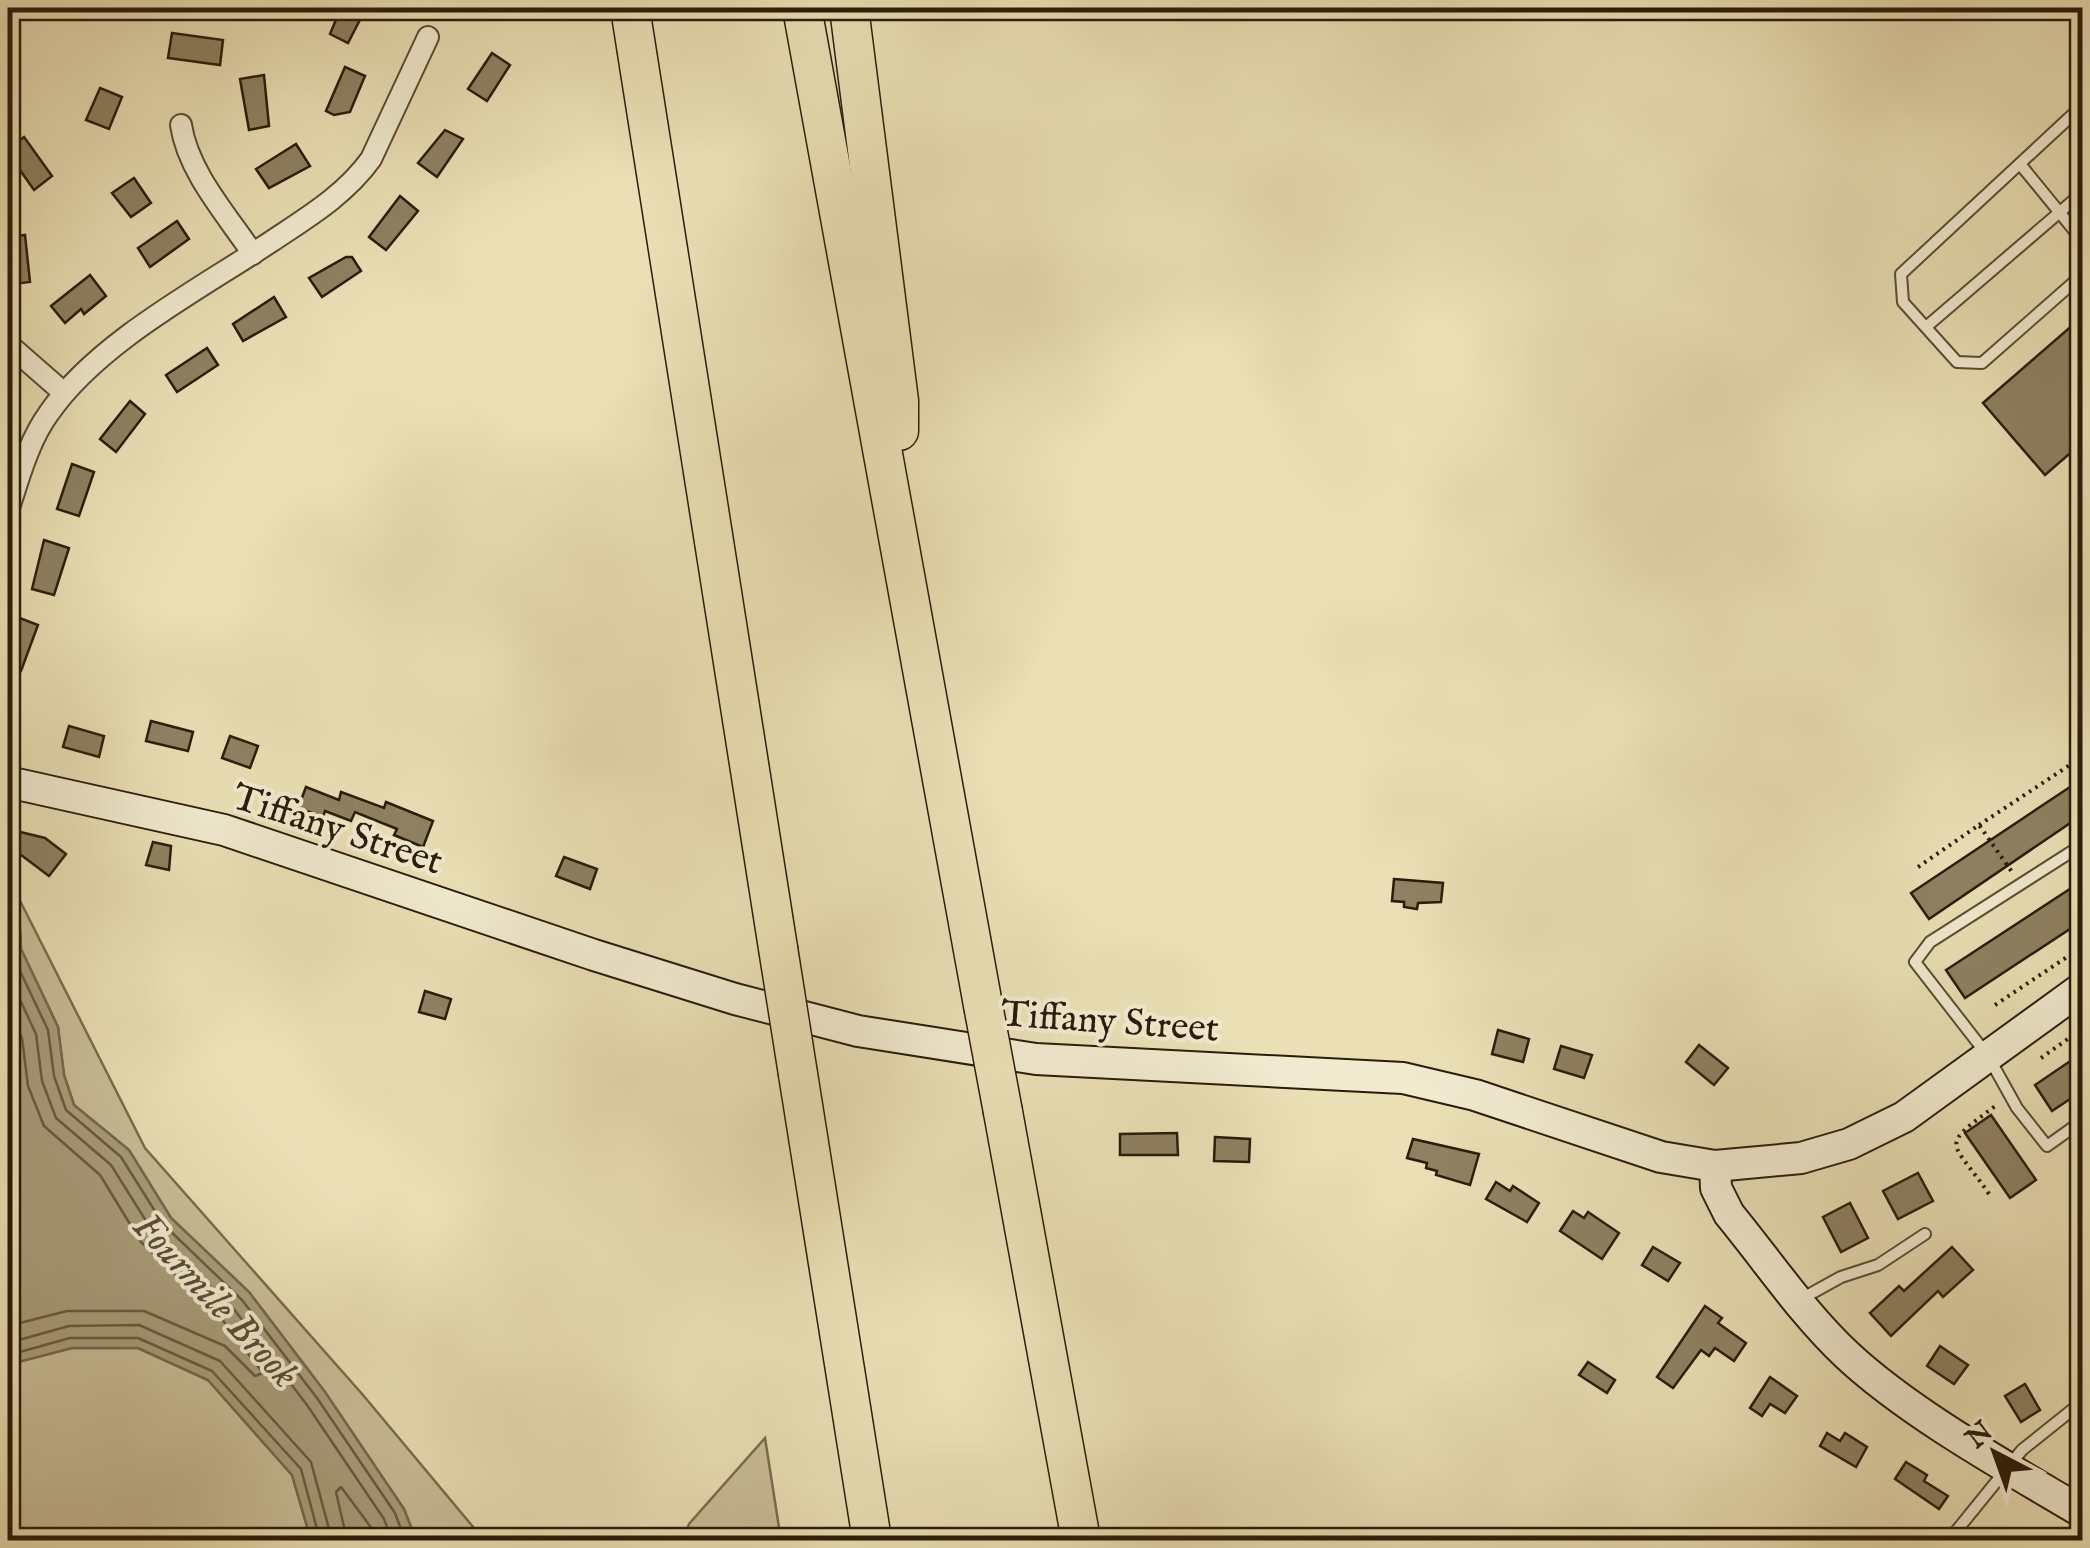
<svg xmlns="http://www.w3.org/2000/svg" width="2090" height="1548" font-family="'IM FELL English',serif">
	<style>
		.green { fill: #c9be98; stroke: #7a6d50; stroke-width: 2.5 }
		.water { fill: #a99d7b; stroke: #76694d; stroke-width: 2.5 }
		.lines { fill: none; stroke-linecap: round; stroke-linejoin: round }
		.shore { stroke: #6a5c42; stroke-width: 2.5 }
		.building { fill: #8e8162; stroke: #2a1c09; stroke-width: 2.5 }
		.lane-casing { stroke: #5a4d34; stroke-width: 14 }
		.street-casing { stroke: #5a4d34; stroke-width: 24 }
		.secondary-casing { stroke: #2a1c09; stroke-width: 34 }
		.highway-casing { stroke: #2a1c09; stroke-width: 41 }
		.path { stroke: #2a1c09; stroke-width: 4; stroke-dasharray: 2.5 5; stroke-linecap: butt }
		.lane { stroke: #f1eacf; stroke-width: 10 }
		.street { stroke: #f1eacf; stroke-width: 20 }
		.secondary { stroke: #f1eacf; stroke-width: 30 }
		.highway { stroke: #eadfb5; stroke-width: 38 }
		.highway-bridge-casing { stroke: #2a1c09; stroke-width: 41; stroke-linecap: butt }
		.highway-bridge { stroke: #eadfb5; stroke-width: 38 }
		.labels { text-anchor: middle; stroke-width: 8; stroke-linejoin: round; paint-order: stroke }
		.street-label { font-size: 38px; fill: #2a1c09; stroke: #f1eacf }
		.water-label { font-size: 40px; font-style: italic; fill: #5d5037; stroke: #f1eacf }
	</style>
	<rect width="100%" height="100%" fill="#eadfb5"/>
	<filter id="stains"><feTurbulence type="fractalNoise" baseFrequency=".002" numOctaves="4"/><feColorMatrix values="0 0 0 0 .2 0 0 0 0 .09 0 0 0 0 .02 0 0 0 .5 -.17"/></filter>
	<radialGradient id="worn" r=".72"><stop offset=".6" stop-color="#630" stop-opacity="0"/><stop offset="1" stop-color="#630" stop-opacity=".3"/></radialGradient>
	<g class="green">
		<polygon points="8,877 145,1148 363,1395 484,1540 416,1540 404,1509 325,1392 249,1292 171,1218 129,1150 74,1105 64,1075 58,1027 21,949 20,930 8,925"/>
		<polygon points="72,1348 138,1348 208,1380 292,1475 311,1540 8,1540 8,1373 18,1362"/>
		<polygon points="765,1438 781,1540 683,1540 689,1524"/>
	</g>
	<polygon class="water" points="8,925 20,930 21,949 58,1027 64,1075 74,1105 129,1150 171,1218 249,1292 325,1392 404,1509 416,1540 311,1540 292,1475 208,1380 138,1348 72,1348 18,1362 8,1373"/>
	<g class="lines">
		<g class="shore">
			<polyline points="8,936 12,954 48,1030 54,1076 66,1110 121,1157 163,1224 242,1300 317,1398 395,1513 405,1540"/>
			<polyline points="8,974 36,1034 42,1081 56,1118 111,1165 153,1232 233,1308 307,1405 384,1519 392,1540"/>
			<polyline points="8,1008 22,1038 28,1086 44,1126 100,1175 141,1242 221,1318 263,1373 255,1376 225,1346 144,1311 67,1311 8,1326"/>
			<polyline points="8,1343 69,1326 139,1325 220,1361 311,1462 332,1540"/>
			<polyline points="8,1359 16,1353 70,1338 138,1338 212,1371 301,1469 320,1540"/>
			<polyline points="347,1540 336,1492 341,1487 370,1526 376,1540"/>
		</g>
	</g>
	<g class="building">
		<polygon points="341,8 366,8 348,43 330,34"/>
		<polygon points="172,33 223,40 220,65 168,58"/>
		<polygon points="492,53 510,65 487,101 468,89"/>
		<polygon points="345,67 365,76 350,112 334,115 326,111"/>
		<polygon points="264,75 269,126 249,130 240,79"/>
		<polygon points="100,88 122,97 109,129 86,120"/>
		<polygon points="445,130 463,139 437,177 418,163"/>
		<polygon points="24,137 52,176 34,190 8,153 8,149"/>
		<polygon points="296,144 310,166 269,188 256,169"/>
		<polygon points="134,178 151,203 131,217 112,193"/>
		<polygon points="400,196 418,211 386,250 369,237"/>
		<polygon points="177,221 189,239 150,267 138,248"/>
		<polygon points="25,235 30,282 13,284 9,281 8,267 8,237"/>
		<polygon points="346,257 352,257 361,271 322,297 309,278"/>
		<polygon points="90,275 106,296 84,314 81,309 65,323 51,306"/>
		<polygon points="274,297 286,317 243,341 233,324"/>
		<polygon points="2082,317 2082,443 2045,475 1983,403"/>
		<polygon points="207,348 218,365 177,392 166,375"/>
		<polygon points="130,401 145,414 116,452 100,439"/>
		<polygon points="72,464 94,472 79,516 57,509"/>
		<polygon points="44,540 69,548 54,595 32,589"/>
		<polygon points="17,617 38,625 21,671 8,666 8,643"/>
		<polygon points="151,721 193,732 188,751 146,741"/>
		<polygon points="69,726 104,736 99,757 63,747"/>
		<polygon points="230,736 258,746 250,768 222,758"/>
		<polygon points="2082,779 2082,815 1929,919 1911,893"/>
		<polygon points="306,787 339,800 341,792 384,808 386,802 433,821 423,847 394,835 397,829 355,812 351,821 325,811 323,817 298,808"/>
		<polygon points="8,829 45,838 66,854 49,876 17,852 8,850"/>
		<polygon points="153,842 171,846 169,870 146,865"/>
		<polygon points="564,857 597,869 590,889 556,876"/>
		<polygon points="1394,879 1443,883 1441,902 1418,903 1417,909 1404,907 1404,902 1392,901"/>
		<polygon points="2082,881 2082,921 1965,998 1946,970"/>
		<polygon points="425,991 451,999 445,1019 419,1012"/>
		<polygon points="1498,1030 1529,1039 1523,1062 1492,1054"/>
		<polygon points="1699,1045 1728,1068 1714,1085 1686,1062"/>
		<polygon points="1561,1046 1592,1055 1584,1078 1554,1069"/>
		<polygon points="2082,1053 2082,1091 2052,1111 2035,1085"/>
		<polygon points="1991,1115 2036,1180 2010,1198 1965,1133"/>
		<polygon points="1177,1133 1178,1155 1120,1155 1120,1134"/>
		<polygon points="1215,1137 1250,1139 1249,1162 1214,1161"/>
		<polygon points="1413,1139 1479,1154 1470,1185 1436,1175 1437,1171 1426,1168 1427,1163 1407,1158"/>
		<polygon points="1918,1173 1933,1201 1898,1219 1883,1191"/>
		<polygon points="1496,1182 1510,1191 1513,1186 1539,1203 1527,1222 1486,1199"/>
		<polygon points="1850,1203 1868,1238 1841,1252 1823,1217"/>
		<polygon points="1573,1211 1584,1218 1588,1212 1619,1233 1602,1259 1560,1231"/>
		<polygon points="1653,1247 1680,1263 1668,1281 1642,1265"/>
		<polygon points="1952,1247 1973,1270 1943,1297 1938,1291 1891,1336 1870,1313 1899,1286 1904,1291"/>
		<polygon points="1705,1306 1722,1318 1718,1323 1746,1343 1734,1361 1715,1348 1709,1356 1701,1350 1673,1388 1657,1377"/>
		<polygon points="1940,1346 1968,1365 1954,1384 1927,1366"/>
		<polygon points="1588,1362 1615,1380 1607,1393 1579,1375"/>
		<polygon points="1770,1377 1797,1396 1785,1413 1770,1404 1762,1416 1750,1408"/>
		<polygon points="2025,1384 2040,1410 2021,1422 2005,1396"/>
		<polygon points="1827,1433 1840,1441 1845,1433 1867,1447 1856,1467 1820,1446"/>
		<polygon points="1906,1462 1927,1475 1924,1481 1948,1496 1939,1509 1895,1479"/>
	</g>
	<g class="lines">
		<defs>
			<g id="lane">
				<polyline points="2082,106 1901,274 1903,302 1957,362 1982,363 2082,275"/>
				<polyline points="2020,164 2082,240"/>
				<polyline points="1926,327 2082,193"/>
				<polyline points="2082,845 1930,942 1915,962 1988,1056 2017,1108 2047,1146 2082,1121"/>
				<polyline points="1803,1298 1841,1277 1878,1265 1925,1234"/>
				<polyline points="1949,1540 2022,1450 2082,1402"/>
			</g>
			<g id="street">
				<path d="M181,125C188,172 227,215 253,254"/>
				<polyline points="8,344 64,393"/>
				<path d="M8,511C19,478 28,442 49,413C98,342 200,289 272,241C308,217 345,195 371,159L428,37"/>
			</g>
			<g id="secondary">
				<path d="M8,782L224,830L594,955L735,999L858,1031L1036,1059L1403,1078L1475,1095L1661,1157L1715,1166L1716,1188L1729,1214C1767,1260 1803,1314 1847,1355C1909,1413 2008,1468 2082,1512"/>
				<polyline points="1715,1166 1801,1158 1849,1144 1904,1117 2082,988"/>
			</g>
			<g id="highway">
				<polyline points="630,8 778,948"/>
				<polyline points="802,8 983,1005"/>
				<polyline points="849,8 899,401 899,431"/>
				<polyline points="798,1074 872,1540"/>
				<polyline points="1003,1112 1081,1540"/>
			</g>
		</defs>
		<use href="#lane" class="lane-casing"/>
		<use href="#street" class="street-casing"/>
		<use href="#secondary" class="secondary-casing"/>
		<use href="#highway" class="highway-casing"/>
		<g class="path">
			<polyline points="1979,825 2082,757"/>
			<polyline points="1918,867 1979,825 2012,872"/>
			<polyline points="1995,1005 2082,947"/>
			<polyline points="2041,1058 2082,1029"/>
			<path d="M1989,1194C1951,1138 1937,1149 1998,1104"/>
		</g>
		<use href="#lane" class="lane"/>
		<use href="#street" class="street"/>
		<use href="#secondary" class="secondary"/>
		<use href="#highway" class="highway"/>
		<defs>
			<g id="highway-bridge">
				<polyline points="778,948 798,1074"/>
				<polyline points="983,1005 1003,1112"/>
			</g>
		</defs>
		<use href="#highway-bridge" class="highway-bridge-casing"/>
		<use href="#highway-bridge" class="highway-bridge"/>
	</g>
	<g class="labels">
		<g class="street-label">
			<text transform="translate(338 828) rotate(18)" y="13">Tiffany Street</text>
			<text transform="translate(1110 1020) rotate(4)" y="13">Tiffany Street</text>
		</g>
		<g class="water-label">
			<text transform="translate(217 1299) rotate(47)" y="14">Fourmile Brook</text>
		</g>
	</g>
	<rect width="2090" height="1548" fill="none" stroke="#eadfb5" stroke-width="40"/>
	<rect x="10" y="10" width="2070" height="1528" fill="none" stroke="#2a1c09" stroke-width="5"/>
	<rect x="20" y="20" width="2050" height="1508" fill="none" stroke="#2a1c09" stroke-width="2.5"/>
	<g transform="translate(1995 1453) rotate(319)" stroke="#f1eacf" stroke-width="8" paint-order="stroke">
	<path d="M0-8L18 38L0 25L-18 38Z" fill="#2a1c09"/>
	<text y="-15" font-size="28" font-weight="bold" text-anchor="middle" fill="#2a1c09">N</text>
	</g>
	<rect width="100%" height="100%" filter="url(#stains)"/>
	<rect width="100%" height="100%" fill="url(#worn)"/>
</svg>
